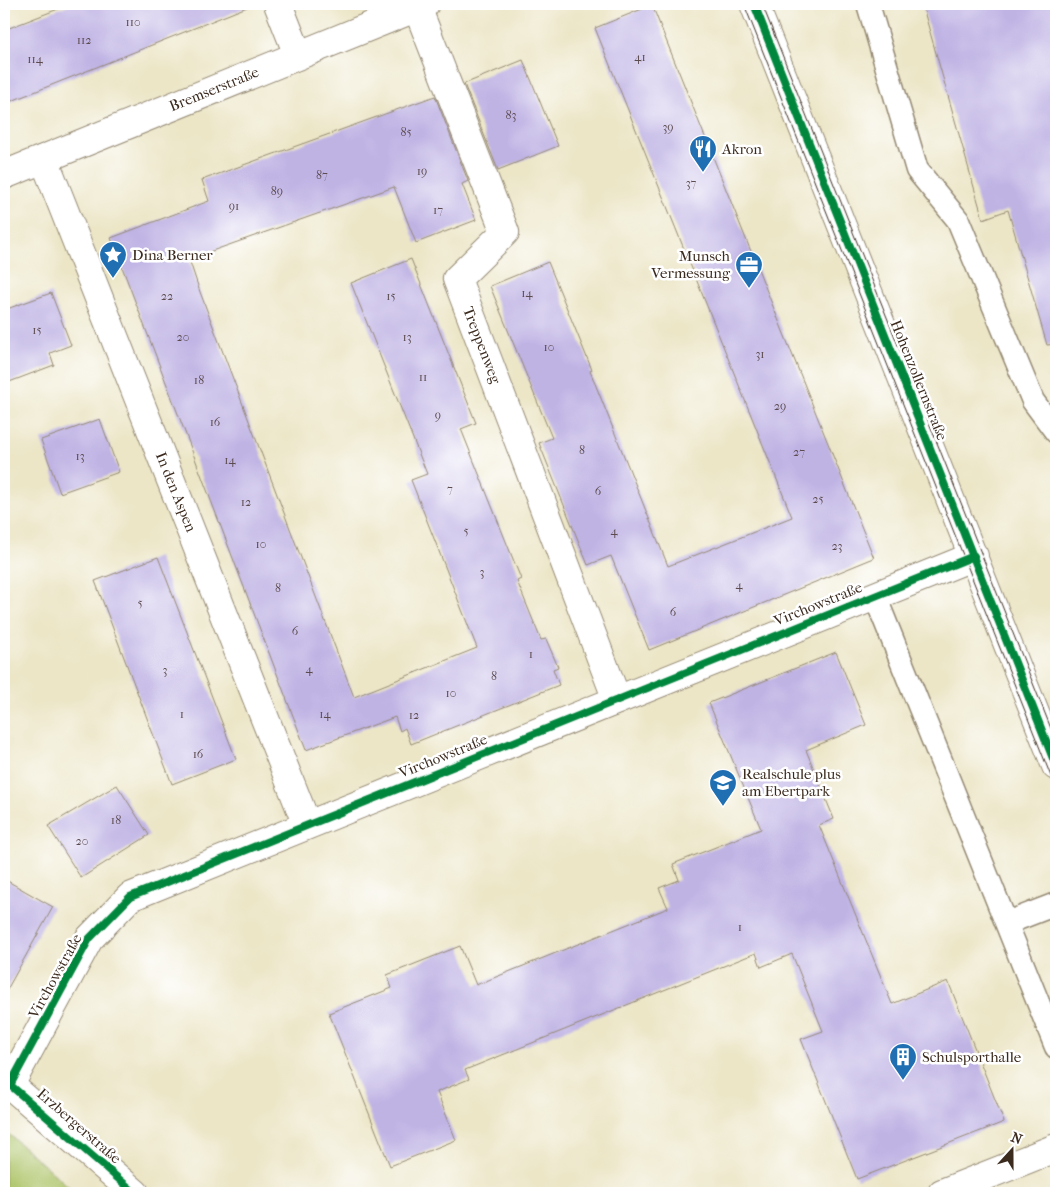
<svg xmlns="http://www.w3.org/2000/svg" width="1060" height="1197" font-family="'IM FELL French Canon',serif">
	<style>
		.green { fill: #adc469; stroke: #747744 }
		.building { fill: #bfb3e4 }
		.lines { fill: none; stroke-linecap: round; stroke-linejoin: round }
		.lane-casing { stroke: #948872; stroke-width: 25 }
		.street-casing { stroke: #948872; stroke-width: 30 }
		.secondary-casing { stroke: #948872; stroke-width: 30 }
		.lane { stroke: #fff; stroke-width: 22 }
		.street { stroke: #fff; stroke-width: 28 }
		.secondary { stroke: #fff; stroke-width: 28 }
		.tram { stroke: #3b2a1e; stroke-width: 1 }
		.cycleway-casing { stroke: #fff; stroke-width: 11 }
		.cycleway { stroke: #00873e; stroke-width: 8 }
		.labels { text-anchor: middle; stroke-width: 5; stroke-linejoin: round; paint-order: stroke }
		.number-label { font-size: 12px; fill: #5c4c50 }
		.street-label { font-size: 15px; fill: #3b2a1e; stroke: #fff }
		.poi-label { font-size: 15px; fill: #3b2a1e; stroke: #fff; text-anchor: start }
	</style>
	<rect width="100%" height="100%" fill="#fff"/>
	<filter id="ink" filterUnits="userSpaceOnUse"><feTurbulence type="fractalNoise" baseFrequency=".02" numOctaves="2"/><feDisplacementMap in="SourceGraphic" scale="10" xChannelSelector="R" yChannelSelector="G"/><feConvolveMatrix kernelMatrix="1 2 1 2 8 2 1 2 1" color-interpolation-filters="sRGB"/></filter>
	<filter id="wash" filterUnits="userSpaceOnUse"><feTurbulence type="fractalNoise" baseFrequency=".0096" numOctaves="4" result="noise"/><feDisplacementMap in="SourceGraphic" scale="20" xChannelSelector="R" yChannelSelector="G"/><feGaussianBlur stdDeviation="1.12" result="paint"/><feColorMatrix in="noise" values="0 0 0 0 0 0 0 0 0 0 0 0 0 0 0 0 0 1.4 0 .05"/><feComposite in="paint" operator="in"/></filter>
	<g filter="url(#wash)">
		<rect width="100%" height="100%" fill="#ece6c7"/>
		<polygon class="green" points="4,1130 76,1193 4,1193"/>
		<g id="blocks">
			<g class="building">
				<polygon points="71,4 252,4 252,5 4,104 4,30"/>
				<polygon points="922,4 1056,4 1056,344 1047,345 1008,210 983,219"/>
				<polygon points="652,5 874,558 649,650 611,556 588,565 539,443 552,438 490,286 548,262 592,370 590,371 668,566 792,517 595,28"/>
				<polygon points="523,60 558,146 498,170 464,84"/>
				<polygon points="435,96 468,181 462,184 476,220 416,243 394,187 189,259 200,292 354,697 477,648 411,480 427,474 351,283 411,259 476,423 461,429 521,579 517,581 541,640 546,639 558,667 553,669 559,685 411,744 405,728 400,731 395,717 306,750 111,238 209,201 202,180"/>
				<polygon points="51,293 71,345 50,353 54,365 4,384 4,310"/>
				<polygon points="100,419 119,472 60,493 41,440"/>
				<polygon points="158,557 236,759 172,784 95,581"/>
				<polygon points="836,652 866,725 806,750 834,819 819,825 892,1004 948,981 1004,1122 857,1179 801,1039 823,1031 792,954 761,967 756,953 465,1070 469,1079 437,1092 456,1140 390,1166 329,1013 392,988 387,975 460,946 476,985 668,908 659,888 679,880 673,864 761,829 709,703"/>
				<polygon points="117,785 149,835 81,878 48,826"/>
				<polygon points="4,879 53,907 4,995"/>
			</g>
		</g>
	</g>
	<g filter="url(#ink)">
		<use href="#blocks" fill-opacity="0" stroke="#948872" stroke-width="1"/>
		<g class="lines">
			<defs>
				<g id="lane">
					<polyline points="868,4 917,170 958,220 1033,401 1056,432"/>
					<polyline points="875,596 1056,1047"/>
					<polyline points="1007,923 1056,904"/>
				</g>
				<g id="street">
					<polyline points="278,4 298,55"/>
					<polyline points="417,7 505,232 457,279 617,700"/>
					<polyline points="44,159 307,825"/>
					<polyline points="4,175 425,4"/>
					<polyline points="4,1082 10,1085 135,1193"/>
					<polyline points="10,1085 89,939 130,897 974,556"/>
					<polyline points="942,1193 1056,1148"/>
				</g>
				<polyline id="secondary" points="754,4 1056,766"/>
			</defs>
			<use href="#lane" class="lane-casing"/>
			<use href="#street" class="street-casing"/>
			<use href="#secondary" class="secondary-casing"/>
			<use href="#lane" class="lane"/>
			<use href="#street" class="street"/>
			<use href="#secondary" class="secondary"/>
			<g class="tram">
				<polyline points="744,4 1056,789"/>
				<polyline points="762,4 1056,741"/>
			</g>
			<defs>
				<g id="cycleway">
					<polyline points="754,4 1056,766"/>
					<polyline points="4,1082 10,1085 135,1193"/>
					<polyline points="10,1085 89,939 130,897 974,556"/>
				</g>
			</defs>
			<use href="#cycleway" class="cycleway-casing"/>
			<use href="#cycleway" class="cycleway"/>
		</g>
	</g>
	<defs>
		<symbol id="restaurant-pin" viewBox="-11 -11 22 30"><path d="M0 17L-7.5 6A9.5 9.5 0 1 1 7.5 6Z" fill="#1f6fb2" stroke="#fff"/><path d="M-5-6h1v4h1v-4h1v4h1v-4h1v5L-1.5 .5V6h-2V.5L-5-1ZM5-6V6H3V1.5H1.5Q1.5-4 5-6Z" fill="#fff"/></symbol>
		<symbol id="sight-pin" viewBox="-11 -11 22 30"><path d="M0 17L-7.5 6A9.5 9.5 0 1 1 7.5 6Z" fill="#1f6fb2" stroke="#fff"/><path d="M0-6L1.8-2.2L6-1.7L2.9 1.2L3.7 5.4L0 3.3L-3.7 5.4L-2.9 1.2L-6-1.7L-1.8-2.2Z" fill="#fff"/></symbol>
		<symbol id="office-pin" viewBox="-11 -11 22 30"><path d="M0 17L-7.5 6A9.5 9.5 0 1 1 7.5 6Z" fill="#1f6fb2" stroke="#fff"/><path d="M-6-3h4V-5.5h4V-3h4V5H-6ZM-1-4.5V-3h2v-1.5ZM-6 0V1H6V0Z" fill="#fff"/></symbol>
		<symbol id="school-pin" viewBox="-11 -11 22 30"><path d="M0 17L-7.5 6A9.5 9.5 0 1 1 7.5 6Z" fill="#1f6fb2" stroke="#fff"/><path d="M0-5L7-2L0 1L-7-2ZM-4 1L0 2.5L4 1V4Q0 6-4 4Z" fill="#fff"/></symbol>
		<symbol id="building-pin" viewBox="-11 -11 22 30"><path d="M0 17L-7.5 6A9.5 9.5 0 1 1 7.5 6Z" fill="#1f6fb2" stroke="#fff"/><path d="M-4-6H4V6H1V3H-1V6H-4ZM-2.5-4.3h1.7v1.8h-1.7ZM.8-4.3h1.7v1.8H.8ZM-2.5-1h1.7V.8h-1.7ZM.8-1h1.7V.8H.8Z" fill="#fff"/></symbol>
	</defs>
	<g fill-rule="evenodd">
		<use href="#restaurant-pin" x="687" y="133" width="32" height="43"/>
		<use href="#sight-pin" x="97" y="239" width="32" height="43"/>
		<use href="#office-pin" x="733" y="249" width="32" height="43"/>
		<use href="#school-pin" x="707" y="767" width="32" height="43"/>
		<use href="#building-pin" x="887" y="1041" width="32" height="43"/>
	</g>
	<g class="labels">
		<g class="number-label">
			<text x="133" y="26">110</text>
			<text x="84" y="44">112</text>
			<text x="640" y="61">41</text>
			<text x="35" y="63">114</text>
			<text x="511" y="119">83</text>
			<text x="668" y="131">39</text>
			<text x="406" y="136">85</text>
			<text x="422" y="175">19</text>
			<text x="322" y="179">87</text>
			<text x="691" y="187">37</text>
			<text x="277" y="195">89</text>
			<text x="234" y="210">91</text>
			<text x="438" y="214">17</text>
			<text x="527" y="297">14</text>
			<text x="167" y="300">22</text>
			<text x="391" y="300">15</text>
			<text x="37" y="334">15</text>
			<text x="183" y="341">20</text>
			<text x="407" y="341">13</text>
			<text x="549" y="351">10</text>
			<text x="760" y="358">31</text>
			<text x="423" y="381">11</text>
			<text x="199" y="384">18</text>
			<text x="780" y="410">29</text>
			<text x="438" y="419">9</text>
			<text x="215" y="426">16</text>
			<text x="582" y="454">8</text>
			<text x="799" y="456">27</text>
			<text x="80" y="460">13</text>
			<text x="230" y="464">14</text>
			<text x="450" y="493">7</text>
			<text x="598" y="495">6</text>
			<text x="818" y="503">25</text>
			<text x="246" y="506">12</text>
			<text x="466" y="535">5</text>
			<text x="614" y="535">4</text>
			<text x="261" y="548">10</text>
			<text x="837" y="550">23</text>
			<text x="482" y="576">3</text>
			<text x="739" y="589">4</text>
			<text x="278" y="592">8</text>
			<text x="140" y="607">5</text>
			<text x="673" y="616">6</text>
			<text x="295" y="635">6</text>
			<text x="531" y="658">1</text>
			<text x="309" y="673">4</text>
			<text x="165" y="674">3</text>
			<text x="494" y="680">8</text>
			<text x="451" y="697">10</text>
			<text x="182" y="718">1</text>
			<text x="325" y="718">14</text>
			<text x="414" y="719">12</text>
			<text x="198" y="758">16</text>
			<text x="116" y="824">18</text>
			<text x="82" y="845">20</text>
			<text x="740" y="931">1</text>
		</g>
		<g class="street-label">
			<text transform="translate(214 89) rotate(-22)" y="5">Bremserstraße</text>
			<text transform="translate(482 345) rotate(69)" y="5">Treppenweg</text>
			<text transform="translate(919 380) rotate(68)" y="5">Hohenzollernstraße</text>
			<text transform="translate(176 492) rotate(68)" y="5">In den Aspen</text>
			<text transform="translate(818 604) rotate(-22)" y="5">Virchowstraße</text>
			<text transform="translate(443 756) rotate(-22)" y="5">Virchowstraße</text>
			<text transform="translate(55 976) rotate(-61)" y="5">Virchowstraße</text>
			<text transform="translate(79 1126) rotate(41)" y="5">Erzbergerstraße</text>
		</g>
		<g class="poi-label">
			<text x="722" y="154">Akron</text>
			<text x="132" y="260">Dina Berner</text>
			<text x="730" y="261" text-anchor="end">Munsch<tspan x="730" dy="17">Vermessung</tspan></text>
			<text x="742" y="779">Realschule plus<tspan x="742" dy="17">am Ebertpark</tspan></text>
			<text x="922" y="1062">Schulsporthalle</text>
		</g>
	</g>
	<rect width="1060" height="1197" fill="none" stroke="#fff" stroke-width="20"/>
	<g transform="translate(1012 1150) rotate(21)" stroke="#ffffff" stroke-width="4" paint-order="stroke">
	<path d="M0-4L9 19L0 12L-9 19Z" fill="#3b2a1e"/>
	<text y="-8" font-size="14" font-weight="bold" text-anchor="middle" fill="#3b2a1e">N</text>
	</g>
</svg>
